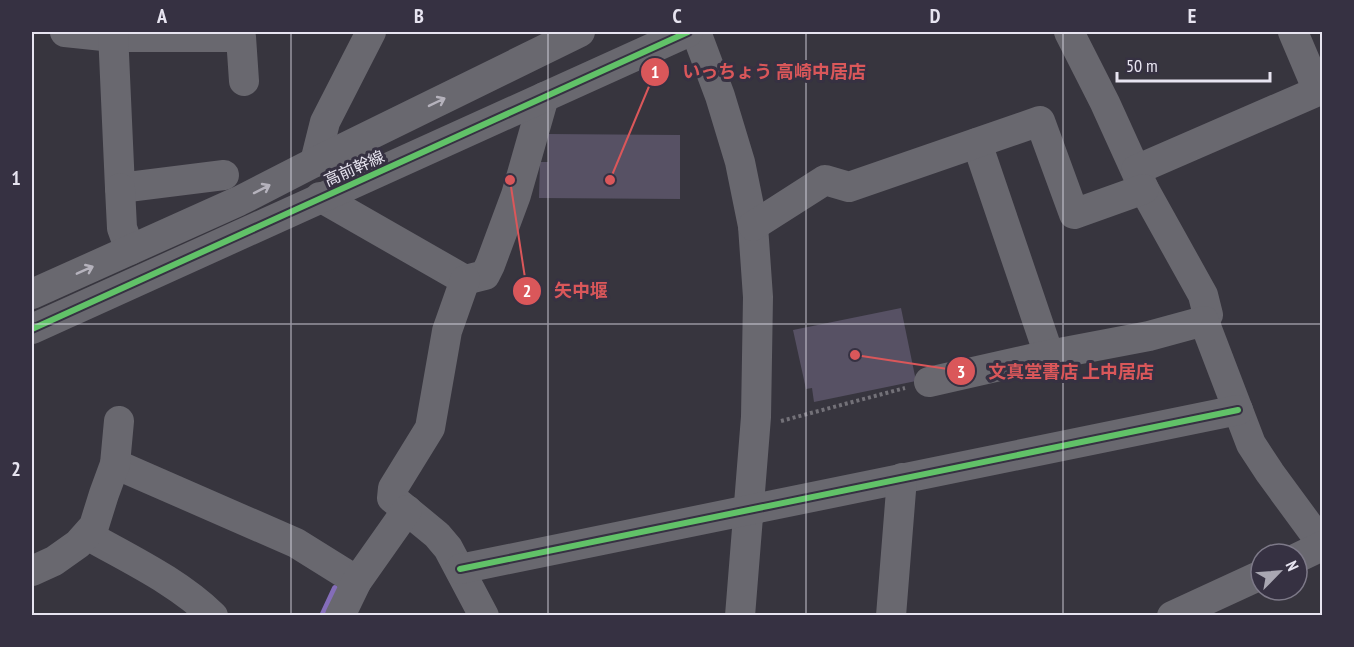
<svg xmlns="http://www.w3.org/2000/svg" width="1354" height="647" font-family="'PT Sans Narrow','Noto Sans JP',sans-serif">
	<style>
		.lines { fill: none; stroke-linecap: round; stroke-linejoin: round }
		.stream { stroke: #846db9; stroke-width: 6 }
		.building { fill: #575164 }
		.path { stroke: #737178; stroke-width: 4; stroke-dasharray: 3 3; stroke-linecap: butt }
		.minor { stroke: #69686f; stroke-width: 30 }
		.cycleway-casing { stroke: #363142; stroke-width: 10 }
		.cycleway { stroke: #61c268; stroke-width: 6 }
		.oneway { stroke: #b5b2bc }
		.grid { fill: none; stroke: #e7e4f0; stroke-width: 1.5; stroke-opacity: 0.55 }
		.labels { text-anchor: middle; stroke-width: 6; stroke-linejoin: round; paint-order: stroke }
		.street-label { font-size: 16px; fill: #e7e4f0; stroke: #363142 }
		.leader { fill: none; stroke: #da575a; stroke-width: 2 }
		.callout-dot { fill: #da575a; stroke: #363142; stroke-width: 2 }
		.mark-label { font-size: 18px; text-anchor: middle; font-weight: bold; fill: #fff }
		.callout-label { font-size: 18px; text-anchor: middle; font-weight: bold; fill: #da575a; stroke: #363142; stroke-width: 6; stroke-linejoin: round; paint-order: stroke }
		.neatline { fill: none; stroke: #e7e4f0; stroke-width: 2 }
		.grid-label { font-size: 20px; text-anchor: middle; font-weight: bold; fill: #e7e4f0 }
	</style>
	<rect width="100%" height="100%" fill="#37353e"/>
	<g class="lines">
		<polyline class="stream" points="322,616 335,588"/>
	</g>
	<g class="building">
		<polygon points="548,134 680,135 680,199 539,198 540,162 548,162"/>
		<polygon points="901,308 916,381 814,402 812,388 806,389 793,330"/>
	</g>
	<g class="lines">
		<polyline class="path" points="781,421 905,388"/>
		<g class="minor">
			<polyline points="65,32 113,37 241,37 244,81"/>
			<polyline points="113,32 120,188 224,175"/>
			<polyline points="696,32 720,96 740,162 753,226 758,297 756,417 740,616"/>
			<polyline points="1069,32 1105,103 1144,189 1203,295 1208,315 1204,321"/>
			<polyline points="977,143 1049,355"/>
			<polyline points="315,162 325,122 371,32"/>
			<polyline points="1136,170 1318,91 1293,32"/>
			<polyline points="120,188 122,228 130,250"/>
			<polyline points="320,197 465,280 485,275 490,265 516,195 544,97"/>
			<polyline points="753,226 825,180 849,187 1040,121 1074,214 1144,189"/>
			<polyline points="465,280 447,331 430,428 393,488 392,498 437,535 448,548 484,616"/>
			<polyline points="32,294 239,201 315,162 580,32"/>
			<polyline points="32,329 688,32"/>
			<polyline points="929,382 1049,355 1149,336 1204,321 1251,444 1270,473 1322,544"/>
			<polyline points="115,464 296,543 357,581"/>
			<path d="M87,535C129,559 177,581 213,616"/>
			<polyline points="1297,558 1322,546"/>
			<polyline points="460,569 1238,410"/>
			<polyline points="32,571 54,561 78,544 94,526 104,494 115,464 119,421"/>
			<polyline points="340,616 357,581 407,510"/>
			<polyline points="891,616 902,478"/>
			<polyline points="1172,616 1261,575"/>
		</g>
		<defs>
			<g id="cycleway">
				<polyline points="32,329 688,32"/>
				<polyline points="460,569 1238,410"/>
			</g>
		</defs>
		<use href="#cycleway" class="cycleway-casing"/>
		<use href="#cycleway" class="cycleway"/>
	</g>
	<defs><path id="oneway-shaft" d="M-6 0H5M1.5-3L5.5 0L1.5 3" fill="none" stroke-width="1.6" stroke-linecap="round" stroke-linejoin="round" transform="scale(1.5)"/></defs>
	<g class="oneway">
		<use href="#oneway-shaft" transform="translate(437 102) rotate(-26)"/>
		<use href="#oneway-shaft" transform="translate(262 189) rotate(-27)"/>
		<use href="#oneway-shaft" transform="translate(85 270) rotate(-24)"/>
	</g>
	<path class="grid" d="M291,32V616M548,32V616M806,32V616M1063,32V616M32,324H1322"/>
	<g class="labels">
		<g class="street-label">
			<text transform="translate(354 168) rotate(-24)" y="6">高前幹線</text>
		</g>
	</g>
	<path class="leader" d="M610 180L655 72M510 180L527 291M855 355L961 371"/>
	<g class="callout-dot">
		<circle cx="610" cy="180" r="6"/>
		<circle cx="510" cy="180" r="6"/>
		<circle cx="855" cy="355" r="6"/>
		<circle cx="655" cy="72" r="15"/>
		<circle cx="527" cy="291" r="15"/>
		<circle cx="961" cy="371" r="15"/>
	</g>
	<g class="mark-label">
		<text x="655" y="78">1</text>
		<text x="527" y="297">2</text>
		<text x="961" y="378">3</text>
	</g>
	<g class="callout-label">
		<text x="774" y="78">いっちょう 高崎中居店</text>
		<text x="581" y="297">矢中堰</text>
		<text x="1071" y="378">文真堂書店 上中居店</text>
	</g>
	<rect width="1354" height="647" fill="none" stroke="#363142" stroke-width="66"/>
	<g transform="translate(1279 572) rotate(65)"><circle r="28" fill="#363142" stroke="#7d7988" stroke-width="1.5"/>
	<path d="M0-4.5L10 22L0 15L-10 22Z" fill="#a9a7b2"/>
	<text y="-9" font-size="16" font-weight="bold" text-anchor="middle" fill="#e7e4f0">N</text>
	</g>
	<path d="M1117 72v9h153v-9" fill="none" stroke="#e7e4f0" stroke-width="3"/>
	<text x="1126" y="72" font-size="18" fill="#e7e4f0" stroke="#363142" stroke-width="4.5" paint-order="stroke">50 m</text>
	<rect x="33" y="33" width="1288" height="581" class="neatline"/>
	<g class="grid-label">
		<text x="162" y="23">A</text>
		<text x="419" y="23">B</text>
		<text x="677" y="23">C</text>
		<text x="935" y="23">D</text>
		<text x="1192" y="23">E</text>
		<text x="16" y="185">1</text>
		<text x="16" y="476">2</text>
	</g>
</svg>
